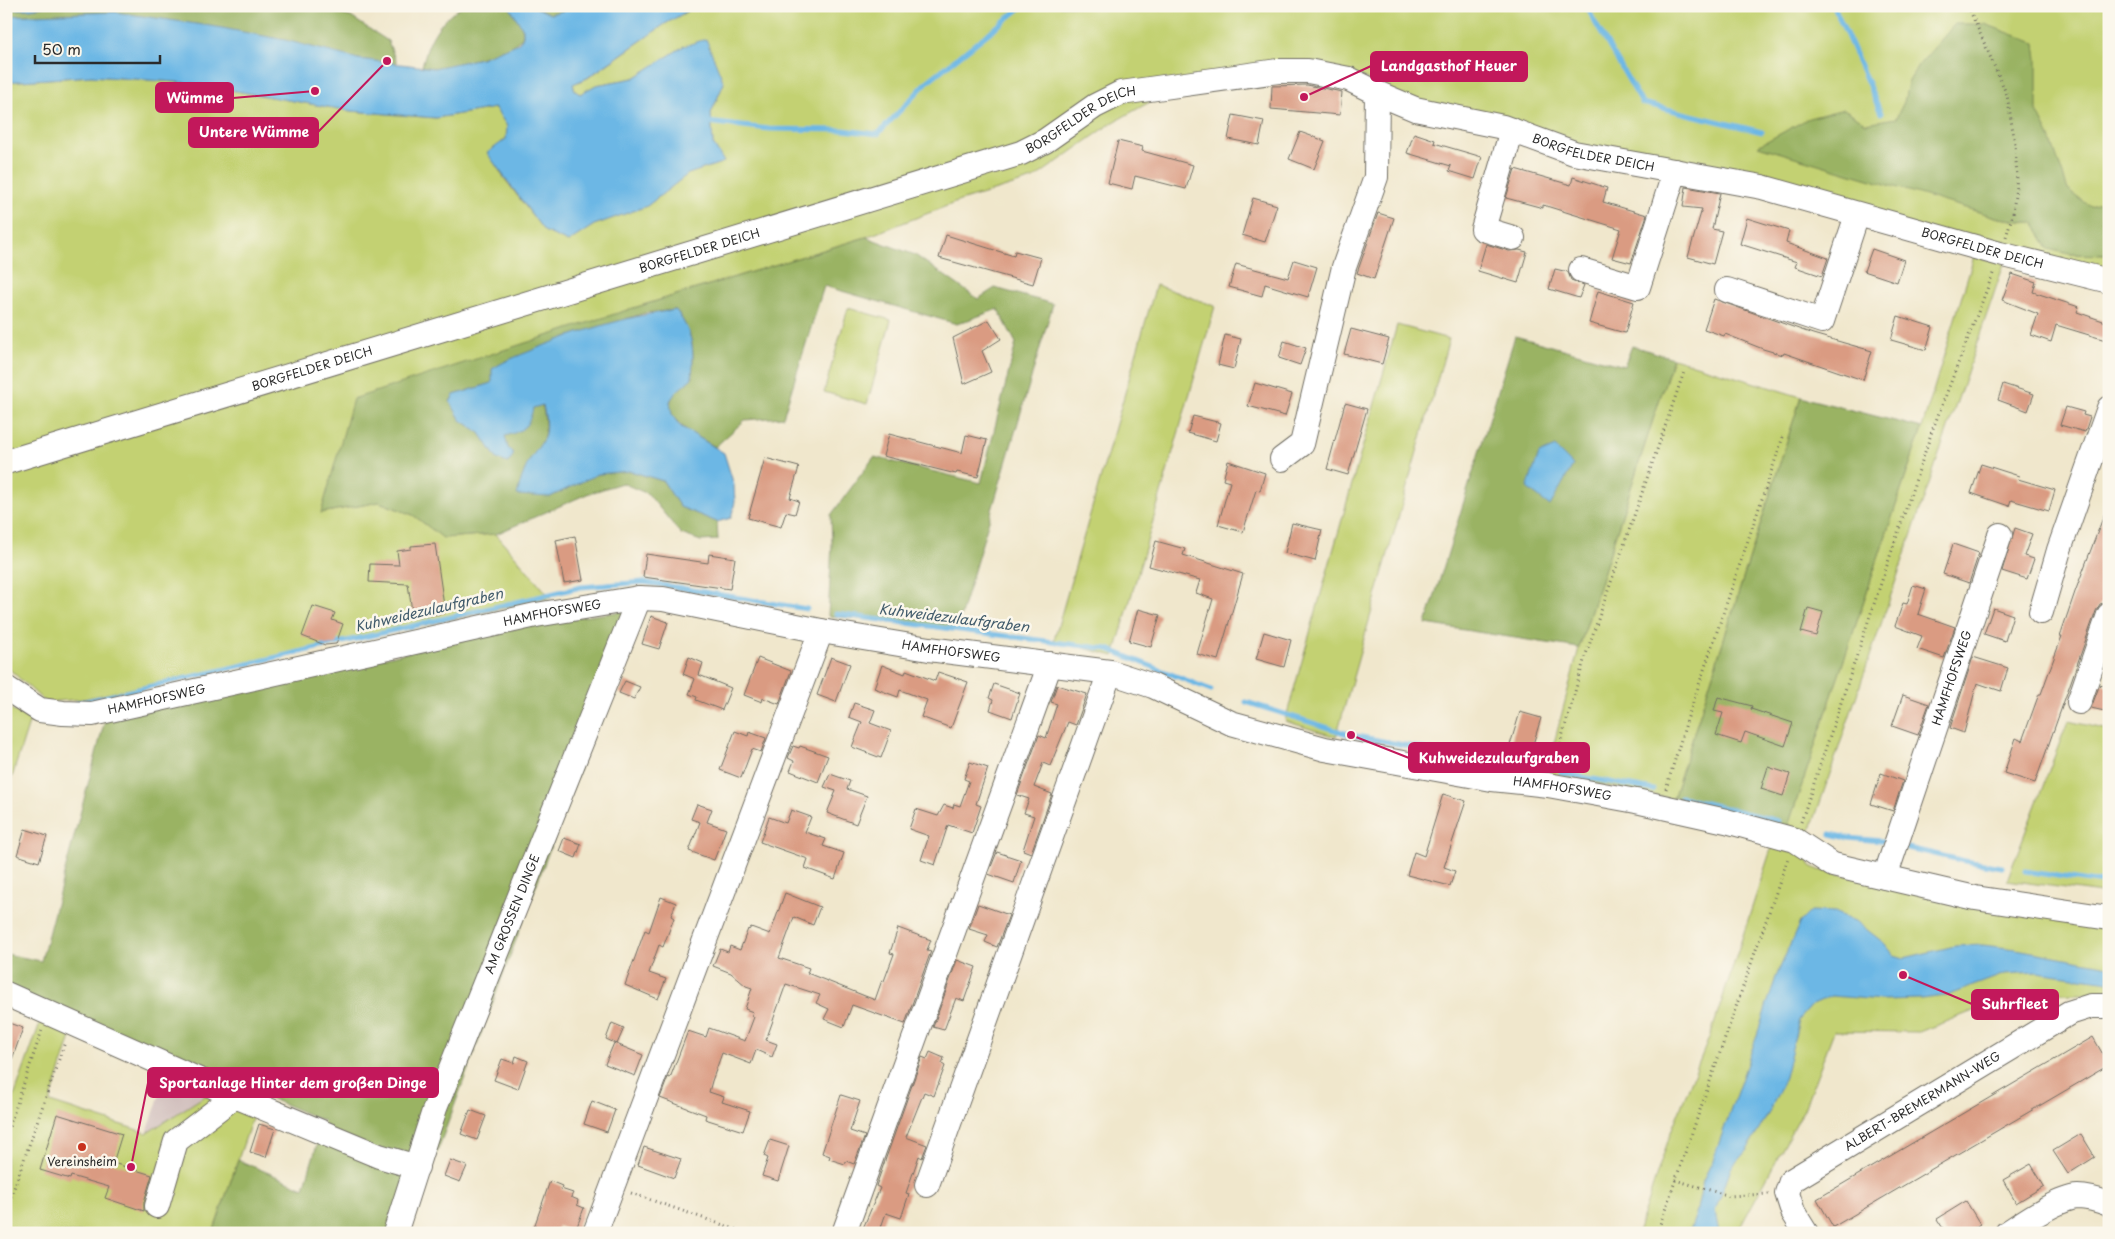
<svg xmlns="http://www.w3.org/2000/svg" width="2115" height="1239" font-family="'Playpen Sans',sans-serif">
	<style>
		.industrial { fill: #d1bfbd }
		.green { fill: #c3d172; stroke: #777e4e }
		.forest { fill: #9ab364; stroke: #626f48 }
		.water { fill: #6cb7e5; stroke: #4c7188 }
		.lines { fill: none; stroke-linecap: round; stroke-linejoin: round }
		.stream { stroke: #6cb7e5; stroke-width: 5 }
		.building { fill: #da9b82 }
		.minor-casing { stroke: #706d63; stroke-width: 26 }
		.path { stroke: #706d63; stroke-width: 3; stroke-dasharray: 1 4; stroke-linecap: butt }
		.minor { stroke: #fff; stroke-width: 24 }
		.poi-dot { fill: #c8321e; stroke: #fbf7ec; stroke-width: 2 }
		.labels { text-anchor: middle; stroke-width: 5; stroke-linejoin: round; paint-order: stroke }
		.street-label { font-size: 12px; fill: #2b2b2b; stroke: #fbf7ec }
		.poi-label { font-size: 12px; fill: #2b2b2b; stroke: #fbf7ec }
		.water-label { font-size: 14px; font-style: italic; fill: #425c6c; stroke: #fbf7ec }
		.leader { fill: none; stroke: #c2185b; stroke-width: 2 }
		.callout-dot { fill: #c2185b; stroke: #fbf7ec; stroke-width: 2 }
		.callout { fill: #c2185b; stroke: #c2185b; stroke-width: 2 }
		.callout-label { font-size: 14px; text-anchor: middle; font-weight: bold; fill: #fff }
	</style>
	<rect width="100%" height="100%" fill="#fbf7ec"/>
	<filter id="ink" filterUnits="userSpaceOnUse"><feTurbulence type="fractalNoise" baseFrequency=".02" numOctaves="2"/><feDisplacementMap in="SourceGraphic" scale="10" xChannelSelector="R" yChannelSelector="G"/><feConvolveMatrix kernelMatrix="1 2 1 2 8 2 1 2 1" color-interpolation-filters="sRGB"/></filter>
	<filter id="wash" filterUnits="userSpaceOnUse"><feTurbulence type="fractalNoise" baseFrequency=".0096" numOctaves="4" result="noise"/><feDisplacementMap in="SourceGraphic" scale="20" xChannelSelector="R" yChannelSelector="G"/><feGaussianBlur stdDeviation="1.12" result="paint"/><feColorMatrix in="noise" values="0 0 0 0 0 0 0 0 0 0 0 0 0 0 0 0 0 1.4 0 .05"/><feComposite in="paint" operator="in"/></filter>
	<g filter="url(#wash)">
		<rect width="100%" height="100%" fill="#f0e7cc"/>
		<polygon class="industrial" points="167,1073 211,1092 147,1133"/>
		<g class="green">
			<polygon points="696,6 2109,6 2109,239 1944,201 1999,218 2035,223 2070,254 2109,255 2109,274 1557,141 1403,98 1361,76 1191,79 1112,123 1033,179 960,201 866,237 627,310 321,513 379,502 413,515 444,538 496,534 551,598 83,699 45,702 6,666 6,82 91,76 190,83 351,111 436,118 495,108 507,126 506,140 488,153 504,178 544,231 568,242 594,225 647,206 688,174 724,162 713,144 711,113 724,83 684,46 634,78 596,85 580,94 575,91 573,84 588,78 665,24"/>
			<polygon points="1974,256 2004,264 1808,838 1787,829 1922,428"/>
			<polygon points="1156,285 1215,306 1114,656 1054,640"/>
			<polygon points="848,308 891,320 867,404 824,392"/>
			<polygon points="1397,325 1449,339 1336,737 1285,721"/>
			<polygon points="1673,358 1801,397 1673,799 1546,774 1579,648"/>
			<polygon points="6,706 30,720 6,796"/>
			<polygon points="2068,721 2109,730 2109,894 2007,880"/>
			<polygon points="1774,845 1801,849 1811,866 1819,870 2109,928 2109,997 2081,993 2017,994 1919,1032 1834,1031 1804,1109 1737,1233 1637,1233 1672,1129 1713,1028 1770,852"/>
			<polygon points="42,1017 73,1031 50,1102 147,1133 211,1092 255,1110 213,1233 6,1233 6,1120"/>
		</g>
		<g class="forest">
			<polygon points="47,6 322,6 323,9 351,17 388,41 397,64 358,59 115,12 6,16 6,9 30,9"/>
			<path d="M463,6H509C514,14 524,26 523,34C522,50 449,67 434,68C430,68 426,67 422,66C429,39 438,21 463,6Z"/>
			<polygon points="533,6 582,6 550,14"/>
			<polygon points="1955,24 1985,24 2035,43 2037,59 2037,111 2049,135 2068,190 2090,206 2109,200 2109,255 2070,254 2048,249 2034,223 1999,218 1758,146 1809,118 1844,109 1866,123 1896,118 1904,102 1908,83 1918,66"/>
			<path d="M866,237L915,255L978,299L995,288L1053,304L957,628L828,616L832,544L831,515L874,457L981,483L1016,343L998,309L957,324L824,286L783,417L745,420L715,447C700,437 664,423 671,400C673,391 685,384 692,378C694,347 694,336 676,310L645,313L566,337L492,383L454,395L450,401L461,420L480,433L497,459L508,448L504,435L533,408L542,404C550,439 542,444 524,471L550,497L598,474L630,471L663,481L680,507L717,522L718,540L701,541L681,534L648,494L622,483L587,494L496,534L443,538L413,515L379,502L321,513L353,399L627,310Z"/>
			<polygon points="1515,336 1624,366 1632,346 1673,358 1579,648 1426,624"/>
			<polygon points="1801,397 1922,428 1787,829 1673,799"/>
			<polygon points="639,609 407,1233 213,1233 238,1160 304,1188 324,1121 6,987 6,954 41,961 105,720 543,622"/>
		</g>
		<g class="water">
			<polygon points="6,6 47,6 30,9 6,9"/>
			<polygon points="509,6 533,6 550,14 582,6 696,6 665,24 587,78 573,84 575,91 580,94 596,85 634,78 684,46 706,39 724,83 711,113 713,144 724,162 688,174 647,206 594,225 568,242 544,231 487,153 506,139 507,126 495,108 436,118 351,111 190,83 91,76 6,82 6,16 115,12 217,27 285,40 358,59 434,68 481,58 519,43 523,36 523,29"/>
			<path d="M676,310C694,336 694,347 692,378L676,392L670,401L672,415L680,426L724,453L734,485L735,502L731,518L717,522L680,507L663,481L630,471L598,474L550,497L517,495C519,487 521,479 524,472C537,440 552,446 543,405L533,408C529,427 523,431 505,436L508,448L514,454L508,463L497,459L480,433L461,420L450,402L454,395L492,383V369C507,359 524,354 540,347C584,330 630,315 676,310Z"/>
			<polygon points="1555,447 1573,465 1550,506 1527,488 1539,454"/>
			<polygon points="1811,911 1835,912 1857,922 1884,943 1894,955 1904,958 1955,946 1983,945 2016,949 2109,966 2109,982 2037,972 2005,974 1946,996 1921,999 1882,1000 1831,996 1813,1004 1799,1020 1785,1077 1770,1111 1747,1150 1731,1168 1715,1211 1719,1233 1689,1233 1696,1214 1703,1180 1713,1160 1756,1038 1776,977 1800,922"/>
		</g>
		<g class="lines">
			<g class="stream">
				<polyline points="1587,6 1593,19 1642,103 1762,132"/>
				<polyline points="1834,6 1881,113"/>
				<polyline points="707,122 769,129 843,130 878,134 928,81 1023,6"/>
				<polyline points="836,614 1108,649 1211,690"/>
				<polyline points="1246,702 1351,735 1540,771"/>
				<polyline points="78,703 581,587 644,582 807,609"/>
				<polyline points="1561,773 1653,790"/>
				<polyline points="1681,797 1778,821"/>
				<polyline points="1831,834 1848,838 1882,841"/>
				<polyline points="1908,848 1965,861 2002,867"/>
				<polyline points="2025,871 2109,884"/>
			</g>
		</g>
		<g id="blocks">
			<g class="building">
				<polygon points="1307,85 1342,92 1340,115 1271,109 1272,86"/>
				<polygon points="1233,115 1264,121 1259,145 1228,139"/>
				<polygon points="1300,132 1325,141 1314,169 1289,159"/>
				<polygon points="1414,133 1435,140 1434,143 1482,157 1475,179 1449,171 1451,166 1407,153"/>
				<polygon points="1118,141 1143,147 1142,151 1193,165 1186,189 1135,176 1132,189 1108,183"/>
				<polygon points="1515,169 1571,185 1573,177 1607,188 1603,202 1647,215 1631,263 1612,258 1621,229 1543,205 1543,208 1506,198"/>
				<polygon points="1686,187 1720,193 1712,229 1722,231 1713,264 1688,257 1702,209 1683,207"/>
				<polygon points="1253,198 1277,205 1265,242 1242,235"/>
				<polygon points="1378,213 1394,218 1374,279 1357,273"/>
				<polygon points="1747,218 1789,231 1786,243 1828,258 1822,276 1795,267 1797,262 1740,244"/>
				<polygon points="946,235 1014,256 1015,251 1041,258 1033,284 939,258"/>
				<polygon points="1486,244 1509,251 1519,250 1527,252 1518,283 1478,271"/>
				<polygon points="1872,249 1904,260 1897,282 1864,271"/>
				<polygon points="1294,260 1317,267 1308,297 1265,284 1262,296 1229,287 1236,264 1288,278"/>
				<polygon points="1555,269 1568,272 1571,280 1584,285 1579,298 1549,289"/>
				<polygon points="2012,274 2036,282 2033,292 2079,307 2077,312 2109,323 2109,341 2056,325 2051,342 2031,335 2038,314 2002,300"/>
				<polygon points="1598,291 1634,302 1625,333 1589,323"/>
				<polygon points="1714,299 1813,334 1872,351 1863,380 1784,353 1783,355 1763,349 1725,334 1724,336 1704,329"/>
				<polygon points="1898,316 1933,327 1926,350 1891,340"/>
				<polygon points="989,320 1001,339 982,351 991,372 964,384 953,338"/>
				<polygon points="1351,329 1389,339 1382,364 1344,354"/>
				<polygon points="1225,335 1241,339 1234,369 1218,365"/>
				<polygon points="1284,341 1306,348 1300,365 1279,358"/>
				<polygon points="1255,383 1292,394 1285,416 1248,406"/>
				<polygon points="2003,384 2034,394 2028,411 1998,400"/>
				<polygon points="1345,403 1367,409 1348,475 1327,469"/>
				<polygon points="2066,407 2084,412 2083,415 2090,417 2085,432 2060,425"/>
				<polygon points="1193,416 1221,423 1216,441 1188,433"/>
				<polygon points="889,434 962,453 966,435 987,440 978,477 957,472 956,474 883,456"/>
				<polygon points="765,458 799,467 790,498 799,501 795,514 786,512 781,527 748,518"/>
				<polygon points="1228,461 1265,473 1260,491 1256,490 1243,532 1218,525 1230,482 1223,480"/>
				<polygon points="1981,464 2019,476 2018,479 2055,490 2049,511 2011,500 2009,506 1971,493"/>
				<polygon points="2107,507 2109,508 2109,576 2104,590 2109,590 2109,602 2100,604 2096,611 2035,783 2004,773 2016,738 2022,741 2039,694 2041,694 2062,636 2060,636 2075,592"/>
				<polygon points="1292,523 1322,530 1315,561 1285,553"/>
				<polygon points="2015,528 2032,534 2024,556 2034,559 2027,579 2002,571"/>
				<polygon points="575,536 583,580 564,583 556,540"/>
				<polygon points="1156,541 1185,549 1183,555 1243,574 1218,660 1197,654 1213,599 1196,593 1200,580 1149,566"/>
				<polygon points="435,544 445,613 413,618 408,584 369,582 370,564 399,565 397,551 411,549 411,546"/>
				<polygon points="1953,544 1979,553 1969,583 1943,574"/>
				<polygon points="646,554 708,563 709,554 735,558 730,589 643,577"/>
				<polygon points="1913,585 1926,589 1918,614 1955,627 1944,658 1917,649 1922,636 1895,626 1903,603 1907,604"/>
				<polygon points="313,606 335,613 332,620 343,624 336,644 325,645 302,636"/>
				<polygon points="1808,608 1823,612 1816,636 1801,632"/>
				<polygon points="1993,608 2013,615 2005,641 1984,634"/>
				<polygon points="1138,609 1160,615 1151,647 1129,641"/>
				<polygon points="651,616 668,622 659,649 642,644"/>
				<polygon points="1264,632 1291,640 1284,667 1256,659"/>
				<polygon points="689,657 703,663 699,675 731,688 722,710 696,700 697,697 689,694 695,679 683,674"/>
				<polygon points="831,657 850,664 836,702 817,695"/>
				<polygon points="1973,657 2008,668 2001,691 1977,683 1964,733 1950,728"/>
				<polygon points="758,658 791,671 779,704 763,698 762,702 744,695"/>
				<polygon points="882,665 905,674 906,670 935,681 938,672 968,682 951,728 921,717 927,700 900,690 898,697 874,688"/>
				<polygon points="625,681 640,687 634,699 619,693"/>
				<polygon points="994,684 1020,693 1012,718 990,710 993,700 989,698"/>
				<polygon points="2100,684 2109,687 2109,712 2091,708"/>
				<polygon points="1057,685 1087,694 1076,725 1068,722 1050,766 1043,763 1034,787 1052,794 1031,853 1023,850 1034,816 1024,813 1029,799 1017,795 1039,735 1046,738 1057,704 1051,702"/>
				<polygon points="1903,695 1929,704 1918,735 1892,726"/>
				<polygon points="1718,697 1752,706 1751,709 1793,723 1785,746 1745,732 1741,743 1716,735 1723,713 1714,711"/>
				<polygon points="854,703 875,710 870,723 891,731 881,758 852,747 862,722 849,717"/>
				<polygon points="1520,712 1541,718 1531,751 1510,745"/>
				<polygon points="735,731 748,736 749,732 766,738 761,752 752,749 741,778 720,770"/>
				<polygon points="793,746 799,748 800,746 828,756 818,782 790,771 794,761 788,758"/>
				<polygon points="970,762 988,768 976,804 981,806 972,833 948,825 935,865 921,860 929,836 909,829 916,809 938,816 944,805 953,808 954,804 960,806 969,781 964,779"/>
				<polygon points="1768,767 1790,774 1783,796 1761,789"/>
				<polygon points="1881,773 1903,781 1893,811 1871,804"/>
				<polygon points="830,774 850,781 847,789 867,796 856,824 827,813 836,791 824,787"/>
				<polygon points="1443,794 1466,801 1444,867 1455,871 1450,886 1407,875 1414,852 1424,856"/>
				<polygon points="697,804 712,809 707,822 726,829 714,860 689,851 700,822 691,819"/>
				<polygon points="791,810 811,817 805,832 826,839 823,846 844,853 835,879 805,868 808,859 760,842 769,817 786,823"/>
				<polygon points="25,829 47,836 39,862 17,855"/>
				<polygon points="564,838 581,844 576,858 559,851"/>
				<polygon points="997,852 1021,860 1014,883 988,874"/>
				<polygon points="785,893 820,907 813,925 794,917 779,958 809,968 807,973 875,1000 882,980 884,981 894,954 890,953 898,928 931,940 927,950 931,951 905,1024 852,1005 844,1027 824,1019 829,1009 816,1003 820,995 786,984 766,1040 777,1044 772,1057 756,1050 751,1064 722,1053 712,1081 709,1092 724,1097 722,1102 750,1111 743,1131 705,1119 706,1115 660,1098 668,1077 670,1078 688,1031 706,1037 709,1028 745,1041 754,1017 751,1016 753,1012 745,1009 752,988 746,986 731,973 713,966 720,949 728,952 730,946 740,950 748,929 749,930 751,927 770,934"/>
				<polygon points="661,897 676,903 671,916 674,918 663,947 659,945 649,973 666,979 658,999 625,985 645,930 649,932"/>
				<polygon points="978,904 1009,915 997,947 985,942 988,935 969,929"/>
				<polygon points="957,960 976,967 964,1001 956,998 944,1030 933,1027"/>
				<polygon points="6,1022 23,1028 8,1071 6,1071"/>
				<polygon points="612,1023 624,1028 617,1044 606,1039"/>
				<polygon points="2093,1037 2109,1065 1833,1227 1817,1199"/>
				<polygon points="614,1043 643,1055 635,1076 605,1064"/>
				<polygon points="930,1052 944,1058 942,1064 945,1066 934,1096 924,1092 906,1137 927,1145 922,1158 919,1156 906,1193 909,1194 901,1218 886,1213 879,1233 861,1233 880,1188 876,1186 922,1057 927,1059"/>
				<polygon points="516,1056 528,1061 518,1089 494,1080 502,1059 514,1063"/>
				<polygon points="841,1095 860,1101 850,1131 865,1136 854,1164 846,1161 845,1164 829,1159 830,1156 822,1153"/>
				<polygon points="592,1101 615,1110 607,1132 584,1124"/>
				<polygon points="470,1110 486,1116 477,1140 461,1134"/>
				<polygon points="57,1114 122,1134 113,1163 152,1175 144,1202 144,1211 105,1198 109,1187 71,1176 70,1179 40,1170"/>
				<polygon points="259,1124 275,1129 266,1157 250,1152"/>
				<polygon points="2081,1134 2095,1157 2068,1174 2053,1151"/>
				<polygon points="770,1140 789,1146 778,1181 762,1176 768,1158 764,1156"/>
				<polygon points="644,1147 681,1159 674,1178 638,1165"/>
				<polygon points="450,1160 467,1166 460,1182 444,1176"/>
				<polygon points="2031,1164 2044,1186 2016,1203 2003,1180"/>
				<polygon points="550,1181 562,1186 561,1189 573,1193 571,1197 578,1200 577,1205 584,1208 575,1232 558,1226 555,1233 532,1233"/>
				<polygon points="1966,1201 1980,1224 1967,1233 1946,1233 1937,1219"/>
			</g>
		</g>
	</g>
	<g filter="url(#ink)">
		<use href="#blocks" fill-opacity="0" stroke="#706d63" stroke-width="1"/>
		<g class="lines">
			<defs>
				<g id="minor">
					<polyline points="1512,130 1483,229 1513,238"/>
					<polyline points="1581,270 1638,287 1675,171"/>
					<polyline points="1727,290 1822,321 1857,215"/>
					<polyline points="1282,459 1302,444 1344,267 1376,177 1377,93"/>
					<path id="s1" d="M6,462L1021,153L1045,141L1095,106L1121,93L1278,71H1308L1349,79L1377,93L1415,109L1503,127L1574,153L1762,187L2000,254L2109,281"/>
					<polyline points="2041,612 2059,550 2109,408"/>
					<path id="s2" d="M6,688L40,710L63,713L92,714L536,615L639,598L663,599L821,631L929,649L1110,672L1153,686L1231,723L1325,749L1492,779L1548,785L1636,801L1726,821L1795,840L1833,865L1975,898L2109,918"/>
					<polyline points="2079,702 2109,615"/>
					<path id="s3" d="M1885,877L2000,535"/>
					<polyline points="6,994 235,1096 379,1156 417,1167"/>
					<polyline points="927,1185 1110,672"/>
					<polyline points="157,1206 176,1141 235,1096"/>
					<path id="s4" d="M395,1233L435,1108L639,598"/>
					<polyline points="595,1233 821,631"/>
					<polyline points="844,1233 1050,664"/>
					<path id="s5" d="M1806,1233L1793,1212L1787,1193L1791,1181L2069,1013L2091,1006H2109"/>
					<path d="M2007,1233C2024,1222 2058,1198 2078,1197C2089,1197 2098,1200 2109,1204"/>
				</g>
			</defs>
			<use href="#minor" class="minor-casing"/>
			<g class="path">
				<polyline points="1968,6 2007,95 2015,144 2017,177 2013,213 2006,237"/>
				<polyline points="1553,768 1585,657 1684,372"/>
				<polyline points="1666,789 1687,720 1784,434"/>
				<polyline points="1801,822 1932,431 1994,271"/>
				<polyline points="6,1136 42,1030"/>
				<polyline points="1675,1180 1730,1196 1770,1194"/>
				<polyline points="631,1193 746,1233"/>
				<polyline points="6,1211 65,1042"/>
				<polyline points="1657,1233 1788,858"/>
			</g>
			<use href="#minor" class="minor"/>
		</g>
	</g>
	<circle class="poi-dot" cx="82" cy="1147" r="5"/>
	<g class="labels">
		<g class="street-label">
			<text dy="4" stroke="none"><textPath href="#s1" startOffset="1130">BORGFELDER DEICH</textPath></text>
			<text dy="4" stroke="none"><textPath href="#s1" startOffset="1665">BORGFELDER DEICH</textPath></text>
			<text dy="4" stroke="none"><textPath href="#s1" startOffset="2066">BORGFELDER DEICH</textPath></text>
			<text dy="4" stroke="none"><textPath href="#s1" startOffset="725">BORGFELDER DEICH</textPath></text>
			<text dy="4" stroke="none"><textPath href="#s1" startOffset="320">BORGFELDER DEICH</textPath></text>
			<text dy="4" stroke="none"><textPath href="#s2" startOffset="564">HAMFHOFSWEG</textPath></text>
			<text dy="4" stroke="none"><textPath href="#s2" startOffset="969">HAMFHOFSWEG</textPath></text>
			<text dy="4" stroke="none"><textPath href="#s3" startOffset="210">HAMFHOFSWEG</textPath></text>
			<text dy="4" stroke="none"><textPath href="#s2" startOffset="159">HAMFHOFSWEG</textPath></text>
			<text dy="4" stroke="none"><textPath href="#s2" startOffset="1599">HAMFHOFSWEG</textPath></text>
			<text dy="4" stroke="none"><textPath href="#s4" startOffset="340">AM GROSSEN DINGE</textPath></text>
			<text dy="4" stroke="none"><textPath href="#s5" startOffset="211">ALBERT-BREMERMANN-WEG</textPath></text>
		</g>
		<g class="poi-label">
			<text x="82" y="1166">Vereinsheim</text>
		</g>
		<g class="water-label">
			<text transform="translate(429 610) rotate(-13)" y="5">Kuhweidezulaufgraben</text>
			<text transform="translate(954 618) rotate(7)" y="5">Kuhweidezulaufgraben</text>
		</g>
	</g>
	<path class="leader" d="M1304 97L1371 66M315 91L233 98M387 61L318 132M1351 735L1409 758M1903 975L1972 1004M131 1167L148 1083"/>
	<g class="callout-dot">
		<circle cx="1304" cy="97" r="5"/>
		<circle cx="315" cy="91" r="5"/>
		<circle cx="387" cy="61" r="5"/>
		<circle cx="1351" cy="735" r="5"/>
		<circle cx="1903" cy="975" r="5"/>
		<circle cx="131" cy="1167" r="5"/>
	</g>
	<g class="callout">
		<rect x="1371" y="52" width="156" height="29" rx="5"/>
		<rect x="156" y="83" width="77" height="29" rx="5"/>
		<rect x="189" y="118" width="129" height="29" rx="5"/>
		<rect x="1409" y="743" width="180" height="29" rx="5"/>
		<rect x="1972" y="990" width="86" height="29" rx="5"/>
		<rect x="148" y="1068" width="290" height="29" rx="5"/>
	</g>
	<g class="callout-label">
		<text x="1449" y="71">Landgasthof Heuer</text>
		<text x="195" y="103">Wümme</text>
		<text x="254" y="137">Untere Wümme</text>
		<text x="1499" y="763">Kuhweidezulaufgraben</text>
		<text x="2015" y="1009">Suhrfleet</text>
		<text x="293" y="1088">Sportanlage Hinter dem großen Dinge</text>
	</g>
	<rect width="2115" height="1239" fill="none" stroke="#fbf7ec" stroke-width="25"/>
	<path d="M35 55v8h125v-8" fill="none" stroke="#2b2b2b" stroke-width="2.5"/>
	<text x="42" y="55" font-size="15" fill="#2b2b2b" stroke="#fbf7ec" stroke-width="4" paint-order="stroke">50 m</text>
</svg>
